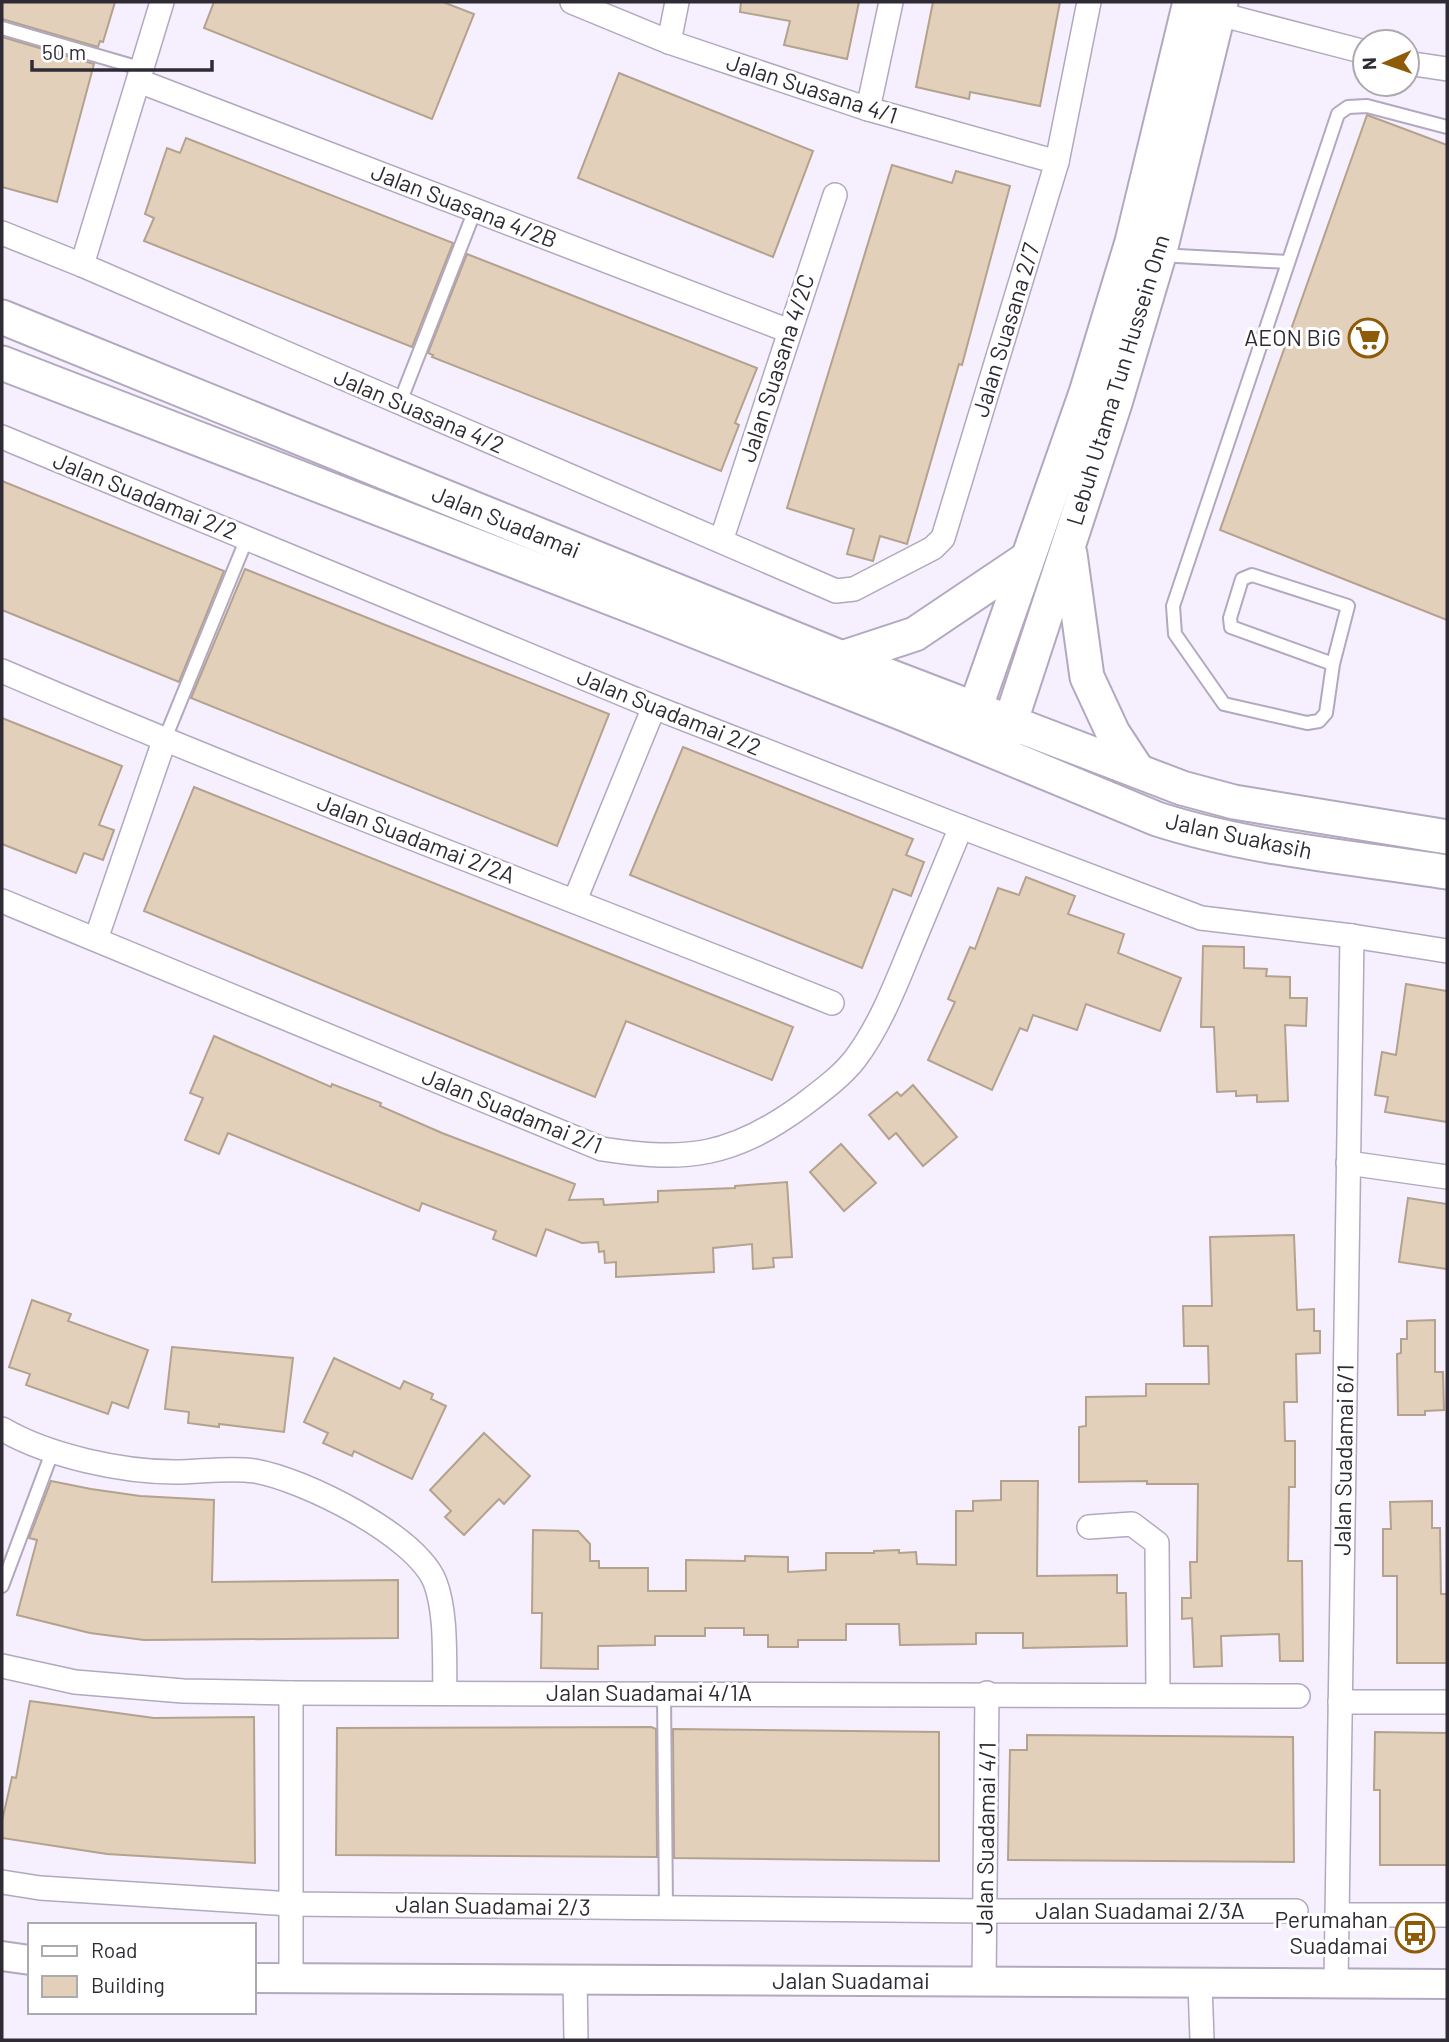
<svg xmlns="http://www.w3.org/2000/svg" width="1449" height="2042" font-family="Barlow,sans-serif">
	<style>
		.building { fill: #e3d0bb; stroke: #b3a28e; stroke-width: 2 }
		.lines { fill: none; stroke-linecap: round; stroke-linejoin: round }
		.service-casing { stroke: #b2a8bf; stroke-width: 16 }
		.minor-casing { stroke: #b2a8bf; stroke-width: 26 }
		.tertiary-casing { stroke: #b2a8bf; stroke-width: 32 }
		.secondary-casing { stroke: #b2a8bf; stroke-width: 37 }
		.service { stroke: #fff; stroke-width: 12 }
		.minor { stroke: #fff; stroke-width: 23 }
		.tertiary { stroke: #fff; stroke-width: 28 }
		.secondary { stroke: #fff; stroke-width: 33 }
		.labels { text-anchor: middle; stroke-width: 6; stroke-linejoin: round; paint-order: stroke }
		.street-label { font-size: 23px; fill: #2f2b34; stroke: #fff }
		.poi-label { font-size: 23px; fill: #2f2b34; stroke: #fff; text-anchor: end }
	</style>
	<rect width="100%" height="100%" fill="#f6effe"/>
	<g class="building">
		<polygon points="2,2 115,2 103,42 100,41 98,47 2,19"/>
		<polygon points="214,2 443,2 474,14 432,119 204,28"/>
		<polygon points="741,2 859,2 847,59 784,45 790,21 740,12"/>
		<polygon points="933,2 1060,2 1040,106 970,92 969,99 916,87"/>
		<polygon points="2,37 94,64 57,202 2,187"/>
		<polygon points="619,73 813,151 773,257 578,178"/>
		<polygon points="1367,115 1447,145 1447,620 1220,530"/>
		<polygon points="186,138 453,243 412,347 144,241 154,218 145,214 167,148 180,153"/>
		<polygon points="892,165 952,183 956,171 1010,186 962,365 959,364 907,544 880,536 873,561 847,554 854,529 787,508"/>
		<polygon points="467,254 757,368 735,423 739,425 721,471 432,357 433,355 428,353"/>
		<polygon points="2,481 224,571 179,682 2,610"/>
		<polygon points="245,569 609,714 557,846 191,698"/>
		<polygon points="2,718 122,766 99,825 114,830 103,860 84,853 76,873 2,844"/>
		<polygon points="683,747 913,839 906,855 924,862 911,896 893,889 862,968 630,875"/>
		<polygon points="194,787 793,1027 772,1080 626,1021 595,1097 144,911"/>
		<polygon points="1026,877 1075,896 1068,914 1124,934 1118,953 1181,978 1160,1031 1086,1004 1077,1030 1033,1015 1027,1031 1020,1028 992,1090 928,1060 955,1002 948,999 970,947 975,949 998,888 1019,895"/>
		<polygon points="1203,946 1244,947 1244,968 1267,969 1266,976 1290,977 1290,998 1307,998 1306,1026 1285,1025 1288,1101 1257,1102 1257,1095 1236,1096 1236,1091 1217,1092 1214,1027 1201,1027"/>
		<polygon points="1406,984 1447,991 1447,1122 1385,1112 1388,1097 1375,1095 1382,1052 1396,1055"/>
		<polygon points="214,1036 331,1087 332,1084 381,1103 380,1106 442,1133 575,1184 569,1200 603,1199 604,1205 658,1202 658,1191 735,1188 735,1186 787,1182 792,1257 773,1258 774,1267 753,1269 752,1244 713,1248 714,1272 616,1277 616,1262 605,1263 604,1251 599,1252 598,1242 582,1243 546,1229 536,1256 493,1239 496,1231 422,1203 419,1211 228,1133 219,1154 185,1140 203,1098 190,1093"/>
		<polygon points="913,1085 957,1137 923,1166 896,1133 889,1139 869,1115 897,1092 901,1096"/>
		<polygon points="841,1144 876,1183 844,1211 810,1172"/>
		<polygon points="1408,1198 1447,1204 1447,1269 1399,1262"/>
		<polygon points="1294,1235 1297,1310 1314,1309 1314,1331 1320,1331 1320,1353 1296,1354 1297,1402 1284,1402 1285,1441 1295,1441 1295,1487 1289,1487 1288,1561 1302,1561 1303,1661 1280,1661 1279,1634 1221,1636 1222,1666 1194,1667 1192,1618 1182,1619 1182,1598 1191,1598 1190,1562 1197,1562 1198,1484 1147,1484 1147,1481 1079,1482 1079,1427 1086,1426 1086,1397 1146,1396 1146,1384 1209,1384 1208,1346 1184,1346 1183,1306 1212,1306 1210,1237"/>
		<polygon points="32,1300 71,1314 68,1321 148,1350 128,1408 112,1402 108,1414 26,1385 30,1374 9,1367"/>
		<polygon points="1435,1320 1435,1372 1443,1372 1444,1410 1425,1411 1425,1415 1398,1415 1397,1354 1401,1353 1401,1339 1407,1339 1407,1321"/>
		<polygon points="172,1347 293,1358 284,1432 219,1424 219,1427 188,1423 189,1412 165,1409"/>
		<polygon points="334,1358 400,1389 404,1381 433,1394 431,1399 446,1406 412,1479 354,1451 352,1456 323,1443 328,1433 304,1422"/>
		<polygon points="484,1433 530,1476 504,1504 499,1499 464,1535 445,1517 451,1511 430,1490"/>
		<polygon points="51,1481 91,1489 140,1496 214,1500 212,1582 398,1580 398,1638 144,1640 90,1633 17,1615 37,1540 29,1538"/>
		<polygon points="1001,1481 1038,1481 1037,1576 1117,1575 1117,1593 1126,1593 1127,1646 1023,1648 1023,1633 976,1633 976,1644 900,1645 899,1624 846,1624 846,1640 798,1640 798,1647 768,1647 768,1635 744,1635 744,1628 705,1628 705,1636 655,1636 655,1645 598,1646 598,1669 541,1668 542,1613 532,1613 533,1530 578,1531 590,1544 590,1561 599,1561 599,1568 648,1568 648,1591 686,1591 686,1560 745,1561 745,1556 788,1557 788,1572 826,1570 826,1553 874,1553 874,1551 899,1550 899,1553 916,1552 917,1564 956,1565 956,1511 973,1511 973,1501 1001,1500"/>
		<polygon points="1432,1501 1432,1528 1440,1528 1441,1594 1447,1594 1447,1663 1397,1663 1397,1576 1383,1576 1383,1529 1391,1529 1390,1502"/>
		<polygon points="30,1701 154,1718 254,1717 255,1863 107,1854 2,1838 2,1821 12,1777 16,1778"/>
		<polygon points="651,1727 656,1729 657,1857 336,1855 337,1728"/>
		<polygon points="673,1729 939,1732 939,1861 674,1858"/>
		<polygon points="1375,1732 1447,1733 1447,1865 1380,1865 1380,1790 1374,1790"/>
		<polygon points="1027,1735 1293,1737 1294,1862 1008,1860 1010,1750 1027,1750"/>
	</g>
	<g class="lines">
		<defs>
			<g id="service">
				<polyline points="2,28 143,69"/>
				<polyline points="1159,255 1288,262"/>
				<polyline points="400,402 475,210"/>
				<polyline points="1333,664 1231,627 1230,618 1242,579 1252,575 1348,606 1333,664 1326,713 1319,721 1307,723 1224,704 1175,634 1173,606 1338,114 1348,107 1367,106 1447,127"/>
				<polyline points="164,741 247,538"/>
				<polyline points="2,1586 53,1450"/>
				<polyline points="664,1694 666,1908"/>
			</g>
			<g id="minor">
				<polyline points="572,2 669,42 868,109 1057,162"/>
				<polyline points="1219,14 1365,52"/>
				<polyline points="669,42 677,2"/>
				<polyline points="1407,63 1447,69"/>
				<polyline points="139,81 789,331"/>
				<polyline points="868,109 891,2"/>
				<polyline points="2,233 82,265 836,591 854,589 933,548 943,538 1057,162 1089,2"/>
				<polyline points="82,265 162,2"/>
				<polyline points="2,437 654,707 961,827 1201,918 1352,936 1447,951"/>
				<polyline points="721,541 835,195"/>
				<path d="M2,671C276,789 555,892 832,1003"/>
				<polyline points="575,900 654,707"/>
				<path d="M2,901L602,1149C687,1162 732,1157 803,1105C820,1092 841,1077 855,1059C880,1026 896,984 912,945C928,906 944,867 961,827"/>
				<polyline points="96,939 164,741"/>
				<polyline points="1348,1163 1447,1177"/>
				<path d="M2,1429C48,1456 122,1472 175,1472C201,1472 229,1467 255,1471C303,1479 416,1535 435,1582C447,1613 444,1660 445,1693"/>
				<polyline points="1089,1527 1132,1524 1157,1543 1158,1695"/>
				<polyline points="2,1666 75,1682 183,1691 291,1693 1298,1696"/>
				<polyline points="291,1693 291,1979"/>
				<polyline points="1340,1702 1447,1702"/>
				<polyline points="2,1882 40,1888 291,1904 985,1911 1296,1911"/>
				<polyline points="1337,1915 1447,1915"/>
				<polyline points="575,1979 576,2040"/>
				<polyline points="984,1982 987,1693"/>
				<polyline points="1336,1983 1352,936"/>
				<polyline points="1200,1984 1202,2040"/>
			</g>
			<g id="tertiary">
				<polyline points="2,1956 30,1960"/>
				<polyline points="254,1978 1447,1984"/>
			</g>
			<g id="secondary">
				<polyline points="2,317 842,658 1182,788 1234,802 1447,837"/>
				<path d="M2,363L647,612L904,714L1157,819C1250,849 1350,857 1447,872"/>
				<polyline points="1070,554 1087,677 1113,733 1138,771"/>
				<polyline points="842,658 915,634 1028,558"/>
				<polyline points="967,732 1086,393 1132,242 1190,2"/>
				<polyline points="1003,745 1115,403 1159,255 1221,2"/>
			</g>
		</defs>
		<use href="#service" class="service-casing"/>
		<use href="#minor" class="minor-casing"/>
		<use href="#tertiary" class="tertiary-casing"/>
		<use href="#secondary" class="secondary-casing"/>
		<use href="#service" class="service"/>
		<use href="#minor" class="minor"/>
		<use href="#tertiary" class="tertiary"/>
		<use href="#secondary" class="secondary"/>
	</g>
	<defs>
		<symbol id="supermarket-ring" viewBox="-11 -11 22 22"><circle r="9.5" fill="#fff" stroke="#8e5c08" stroke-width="1.5"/><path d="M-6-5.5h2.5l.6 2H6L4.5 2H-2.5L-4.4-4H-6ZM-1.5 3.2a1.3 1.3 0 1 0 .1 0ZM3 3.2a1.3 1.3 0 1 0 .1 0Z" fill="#8e5c08"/></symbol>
		<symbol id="bus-ring" viewBox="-11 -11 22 22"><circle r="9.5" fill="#fff" stroke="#8e5c08" stroke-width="1.5"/><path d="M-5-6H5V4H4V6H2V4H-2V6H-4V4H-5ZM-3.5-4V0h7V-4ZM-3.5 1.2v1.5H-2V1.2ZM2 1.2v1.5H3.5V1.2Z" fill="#8e5c08"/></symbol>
	</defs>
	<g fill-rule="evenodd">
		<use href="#supermarket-ring" x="1346" y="316" width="44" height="44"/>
		<use href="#bus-ring" x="1393" y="1911" width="44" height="44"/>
	</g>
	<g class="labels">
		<g class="street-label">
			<text transform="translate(812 89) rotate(18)" y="8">Jalan Suasana 4/1</text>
			<text transform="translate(464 206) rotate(21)" y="8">Jalan Suasana 4/2B</text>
			<text transform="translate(1006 330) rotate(-73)" y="8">Jalan Suasana 2/7</text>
			<text transform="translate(777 368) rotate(-72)" y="8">Jalan Suasana 4/2C</text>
			<text transform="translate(1118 380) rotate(-73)" y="8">Lebuh Utama Tun Hussein Onn</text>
			<text transform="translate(419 411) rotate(23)" y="8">Jalan Suasana 4/2</text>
			<text transform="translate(145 496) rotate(22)" y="8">Jalan Suadamai 2/2</text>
			<text transform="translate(506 522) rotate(22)" y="8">Jalan Suadamai</text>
			<text transform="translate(669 712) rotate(22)" y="8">Jalan Suadamai 2/2</text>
			<text transform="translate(1239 836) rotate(12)" y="8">Jalan Suakasih</text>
			<text transform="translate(416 839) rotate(21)" y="8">Jalan Suadamai 2/2A</text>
			<text transform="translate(512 1111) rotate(22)" y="8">Jalan Suadamai 2/1</text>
			<text transform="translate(1344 1460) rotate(-89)" y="8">Jalan Suadamai 6/1</text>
			<text x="649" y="1701">Jalan Suadamai 4/1A</text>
			<text transform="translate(986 1838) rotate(-89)" y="8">Jalan Suadamai 4/1</text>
			<text transform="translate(493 1906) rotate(1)" y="8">Jalan Suadamai 2/3</text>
			<text x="1140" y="1919">Jalan Suadamai 2/3A</text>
			<text x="851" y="1989">Jalan Suadamai</text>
		</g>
		<g class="poi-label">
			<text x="1341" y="346">AEON BiG</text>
			<text x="1388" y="1928">Perumahan<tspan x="1388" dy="26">Suadamai</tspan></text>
		</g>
	</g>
	<rect width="1449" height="2042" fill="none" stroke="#2f2b34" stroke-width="7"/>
	<rect x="28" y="1923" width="228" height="91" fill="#ffffff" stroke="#acaaae" stroke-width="2"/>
	<rect x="42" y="1946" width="35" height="10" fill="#ffffff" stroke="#acaaae" stroke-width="2"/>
	<text x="91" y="1958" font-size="21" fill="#2f2b34">Road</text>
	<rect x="42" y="1976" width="35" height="21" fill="#e3d0bb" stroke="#acaaae" stroke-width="2"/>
	<text x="91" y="1993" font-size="21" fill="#2f2b34">Building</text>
	<g transform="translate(1386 63) rotate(268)"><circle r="33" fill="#ffffff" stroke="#acaaae" stroke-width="2"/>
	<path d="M0-5L12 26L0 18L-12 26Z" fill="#8e5c08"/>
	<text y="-10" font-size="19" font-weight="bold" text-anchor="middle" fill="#2f2b34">N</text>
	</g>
	<path d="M32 60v10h180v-10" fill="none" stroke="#2f2b34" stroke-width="3.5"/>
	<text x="42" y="60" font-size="21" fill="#2f2b34" stroke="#ffffff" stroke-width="5" paint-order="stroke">50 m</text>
</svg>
